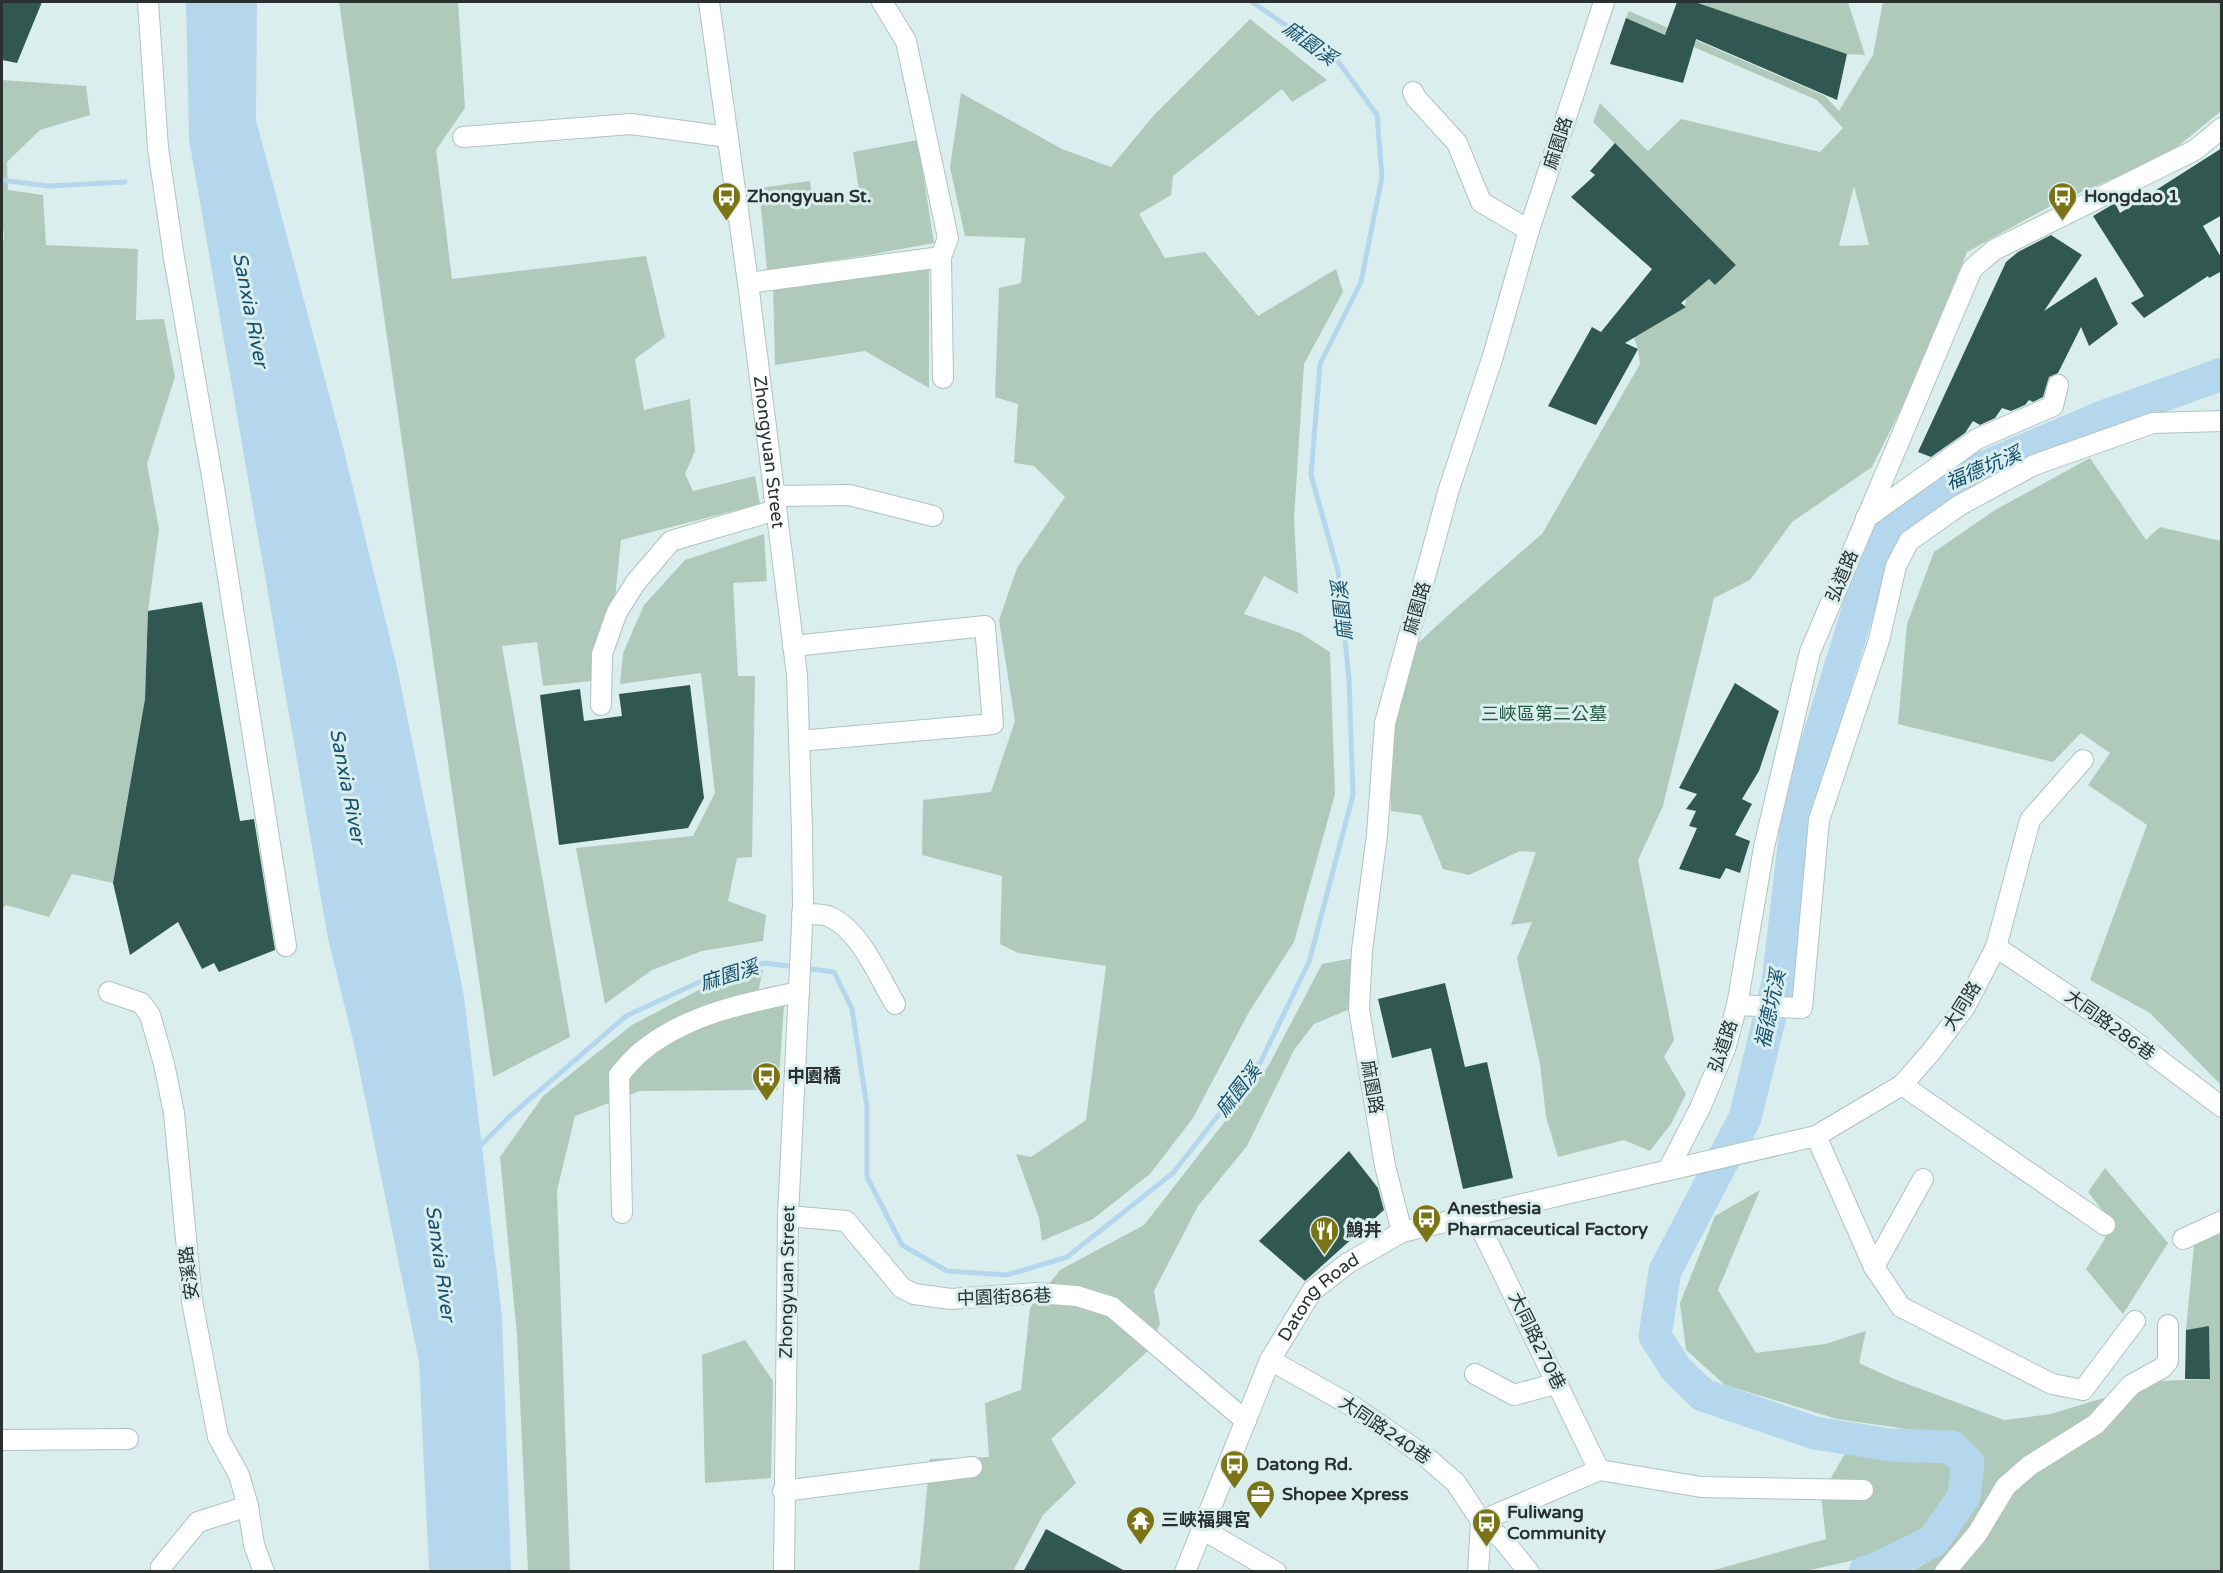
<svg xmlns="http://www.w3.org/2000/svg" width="2223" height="1573" font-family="'Varela Round','Noto Sans TC',sans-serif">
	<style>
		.green { fill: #afcabb; fill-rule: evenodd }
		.water { fill: #b5d7ed }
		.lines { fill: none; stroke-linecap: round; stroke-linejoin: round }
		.stream { stroke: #b5d7ed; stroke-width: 5 }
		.river { stroke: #b5d7ed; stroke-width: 33 }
		.building { fill: #305850 }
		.minor-casing { stroke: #b0c2c3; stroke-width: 22 }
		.minor { stroke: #fff; stroke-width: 20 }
		.labels { text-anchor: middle; stroke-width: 6; stroke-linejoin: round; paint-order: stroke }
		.street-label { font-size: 18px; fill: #283030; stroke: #dbeeee }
		.poi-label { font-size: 18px; font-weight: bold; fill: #283030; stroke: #dbeeee; text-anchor: start }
		.park-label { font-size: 18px; fill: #205d42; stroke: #dbeeee }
		.water-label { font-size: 20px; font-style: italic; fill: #15516f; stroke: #dbeeee }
	</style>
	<rect width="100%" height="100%" fill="#dbeeee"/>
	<g class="green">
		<polygon points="339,2 458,2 465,108 436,150 452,279 646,256 665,337 635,359 644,410 690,399 695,451 685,474 693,491 755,476 760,504 621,540 615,598 605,613 594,654 592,681 543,686 537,642 502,646 570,1037 493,1077"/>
		<polygon points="1695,2 1848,2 1865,55 1847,54"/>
		<path d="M1883,2H2221V111L2166,156L2056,203L1967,252L1905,401L1872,467L1792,522L1750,580L1714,598L1663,806L1638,860L1674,1040L1664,1057L1686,1094L1671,1124L1650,1151L1624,1140L1558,1157L1546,1117L1540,1064L1517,958L1532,922L1511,925L1536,852L1520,851L1469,875L1443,869L1421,815L1391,811L1389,745L1412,649L1446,617L1542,534L1640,364L1638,349L1634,338L1685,307L1686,299L1709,279L1715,285L1736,265L1593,122L1600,103L1648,151L1681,119L1820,152L1843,128L1817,100L1626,18L1629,11L1825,96L1839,111L1873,55ZM1854,186L1869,245L1839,246Z"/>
		<polygon points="1250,19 1327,80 1292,102 1282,89 1173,176 1171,195 1139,214 1165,258 1205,252 1258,316 1336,269 1343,292 1304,364 1294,518 1298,594 1264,576 1244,614 1300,633 1330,652 1335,794 1294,942 1249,1012 1193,1118 1150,1174 1093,1219 1042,1241 1039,1218 1016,1154 1031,1157 1086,1120 1106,966 1018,953 1000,944 1002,876 922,855 923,800 991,792 1015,721 999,620 1017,568 1065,497 1034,466 1014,463 1018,404 995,397 999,288 1021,283 1025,238 965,236 950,167 961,93 1062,149 1111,167 1154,115"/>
		<polygon points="2,80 86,86 90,115 40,130 7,162 8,190 43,195 46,245 138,249 136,320 164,319 175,377 147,464 159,529 148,611 145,699 113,883 72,874 49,917 6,905 2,909 2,248 4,237 2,218"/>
		<polygon points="918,140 934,243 869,255 767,270 759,188 810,181 813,204 860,197 853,152"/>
		<polygon points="929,269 929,388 865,351 775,365 773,285"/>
		<polygon points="2090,458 2146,540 2160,527 2221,541 2221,1085 2150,1013 2090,980 2147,825 2088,785 2110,753 2081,733 2053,762 1898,724 1907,624 1934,552 1995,510"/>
		<polygon points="764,534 767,581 733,583 738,676 755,676 752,857 737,858 728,901 766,915 763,941 702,951 652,970 605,1004 576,848 693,836 715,793 701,673 620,684 623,653 644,605 685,560"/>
		<polygon points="1353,958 1350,1009 1314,1024 1294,1050 1247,1146 1198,1206 1154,1291 1160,1324 1148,1351 1051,1439 1076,1483 1043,1515 1013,1571 919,1572 930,1459 989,1457 985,1403 1021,1390 1030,1308 1060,1270 1144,1225 1269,1065 1322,964"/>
		<polygon points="763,970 755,1006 784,1006 778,1090 640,1091 575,1116 557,1191 570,1571 528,1571 517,1335 500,1157 543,1096 632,1025 712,983"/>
		<polygon points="2105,1168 2168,1243 2123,1314 2086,1269 2103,1242 2112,1222 2088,1192"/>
		<polygon points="1760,1190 1718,1290 1756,1353 1825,1344 1866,1331 1859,1363 1894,1379 2004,1420 2051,1414 2159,1381 2210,1379 2209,1327 2186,1330 2194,1246 2221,1212 2221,1571 1912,1571 1936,1557 1977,1499 1983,1456 1955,1436 1837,1419 1725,1385 1686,1350 1680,1303 1715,1216"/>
		<polygon points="745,1340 773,1381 771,1478 705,1483 702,1355"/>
		<polygon points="1849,1446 1893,1456 1939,1455 1954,1470 1950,1493 1922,1529 1868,1557 1806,1571 1707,1572 1826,1539 1821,1496"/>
	</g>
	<polygon class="water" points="186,2 257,2 256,120 342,443 397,667 464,996 502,1316 511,1571 429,1571 419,1362 354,1044 328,939 189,139"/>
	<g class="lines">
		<g class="stream">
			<polyline points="2,180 48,186 125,182"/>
			<polyline points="477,1149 509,1117 626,1016 708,978 765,963 834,972 852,1009 867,1107 867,1177 902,1245 947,1271 1007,1275 1067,1257 1173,1173 1261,1061 1309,962 1353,795 1349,679 1338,571 1311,475 1320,364 1361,282 1382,177 1377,115 1337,60 1252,2"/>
		</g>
		<polyline class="river" points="1865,1572 1874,1570 1933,1541 1964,1496 1968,1463 1952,1447 1890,1445 1815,1433 1703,1395 1676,1369 1655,1336 1665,1271 1745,1118 1778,983 1799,802 1879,542 1938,487 2105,416 2222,374"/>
	</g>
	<g class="building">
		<polygon points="2,2 42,2 17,63 2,60"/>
		<polygon points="1677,2 1695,2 1847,54 1837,100 1696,39 1683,83 1610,64 1626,18 1665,35"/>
		<polygon points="1615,143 1736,265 1715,285 1709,279 1681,303 1686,307 1625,343 1638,349 1596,425 1548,406 1592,327 1601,332 1652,269 1571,197 1595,175 1590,171"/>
		<polygon points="2222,148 2222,215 2203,226 2222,259 2222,271 2209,278 2208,276 2144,318 2131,303 2144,296 2093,216 2115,203 2120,213"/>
		<polygon points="2051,235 2082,255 2044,311 2096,277 2118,324 2089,346 2081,327 2058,373 2049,377 2043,397 2033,402 2029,400 2025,405 2011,411 2002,408 1995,418 1980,425 1973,421 1965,433 1931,457 1918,452 2006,262 2018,252"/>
		<polygon points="202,602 240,821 254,819 275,950 219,972 214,963 202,969 178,922 130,955 113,883 145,699 148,611"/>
		<polygon points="1735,683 1779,711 1759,771 1742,799 1752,804 1735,835 1750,841 1740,873 1726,868 1720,879 1679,869 1697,828 1689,826 1696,811 1686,809 1697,794 1679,788"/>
		<polygon points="690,685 704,798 688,828 559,845 540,695 580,689 584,721 622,716 619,694"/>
		<polygon points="1445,983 1465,1067 1487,1062 1513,1178 1463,1189 1431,1048 1392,1058 1378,999"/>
		<polygon points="1349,1151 1378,1188 1384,1210 1305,1281 1259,1241"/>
		<polygon points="2209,1326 2210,1379 2185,1379 2186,1330"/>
		<polygon points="1046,1529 1127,1572 1023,1572"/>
	</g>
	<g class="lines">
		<defs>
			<g id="minor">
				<polyline points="148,2 158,148 174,258 214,488 286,946"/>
				<path id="s1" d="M709,2L748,283L797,675L802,831L803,905L788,1216L784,1572"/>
				<polyline points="1413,92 1416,98 1457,143 1481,202 1529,230"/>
				<polyline points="463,137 631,124 728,137"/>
				<polyline points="941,257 943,378"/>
				<polyline points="748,283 941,257 948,238 906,41 882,2"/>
				<polyline points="774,496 849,495 933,516"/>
				<polyline points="1866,518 1977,439 2053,406 2058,385"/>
				<polyline points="793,646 985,626 993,724 799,741"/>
				<polyline points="601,705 602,654 617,612 636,582 671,541 776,510"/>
				<path d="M802,914C810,915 823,913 830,917C860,930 879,977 895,1004"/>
				<polyline points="1996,947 2118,1029 2222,1107"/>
				<polyline points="109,992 141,1003 150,1015 164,1064 174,1113 192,1301 218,1437 239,1475 248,1506 254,1545 264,1572"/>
				<polyline points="1737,1005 1802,1008 1819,820 1879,640 1896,566 1909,541 1960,505 2034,465 2153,423 2222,421"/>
				<polyline points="1902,1085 2105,1225"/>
				<polyline points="1816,1136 1874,1267 1901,1307 2052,1384 2083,1390 2135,1321"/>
				<polyline points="1668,1170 1700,1108 1725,1049 1737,1005 1764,847 1810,652 1972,269 1994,250 2195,150 2222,128"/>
				<path d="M622,1213L619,1075C626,1067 633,1058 642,1051C686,1015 744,1003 799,992"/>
				<polyline points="1474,1214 1599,1470"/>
				<polyline points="788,1216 846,1221 902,1288 914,1294 951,1299 1037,1293 1077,1296 1112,1307 1246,1421"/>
				<polyline points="1402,1232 1385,1166 1359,1009 1362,950 1377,835 1385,723 1449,489 1493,356 1529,230 1604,2"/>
				<polyline points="2183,1239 2222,1221"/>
				<polyline points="1874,1267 1923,1179"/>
				<polyline points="1270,1360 1354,1407 1425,1456 1456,1483 1481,1521 1502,1539 1529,1572"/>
				<polyline points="1475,1374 1514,1395 1558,1383"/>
				<polyline points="2,1440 128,1439"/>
				<polyline points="783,1491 972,1467"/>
				<polyline points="1481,1521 1599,1470 1701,1487 1863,1490"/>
				<polyline points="1202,1529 1276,1572"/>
				<polyline points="161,1572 161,1567 198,1522 248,1506"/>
				<path id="s2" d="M1185,1572L1270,1360L1312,1291L1348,1263L1402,1232L1816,1136L1902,1085L1931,1052L1965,1007L1996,947L2030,820L2083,760"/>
				<polyline points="1478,1572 1481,1521"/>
				<polyline points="1945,1572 1977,1534 2006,1486 2029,1466 2096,1424 2131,1385 2162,1368 2168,1361 2168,1325"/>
			</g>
		</defs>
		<use href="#minor" class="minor-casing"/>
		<use href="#minor" class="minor"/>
	</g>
	<defs>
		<symbol id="bus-pin" viewBox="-11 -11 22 30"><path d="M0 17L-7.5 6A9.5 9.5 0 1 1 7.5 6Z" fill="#7b7416" stroke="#dbeeee"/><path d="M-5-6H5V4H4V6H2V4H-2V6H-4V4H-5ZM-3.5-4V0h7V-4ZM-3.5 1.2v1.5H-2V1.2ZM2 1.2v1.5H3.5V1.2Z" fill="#fff"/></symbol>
		<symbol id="restaurant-pin" viewBox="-11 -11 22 30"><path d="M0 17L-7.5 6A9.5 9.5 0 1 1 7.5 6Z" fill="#7b7416" stroke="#dbeeee"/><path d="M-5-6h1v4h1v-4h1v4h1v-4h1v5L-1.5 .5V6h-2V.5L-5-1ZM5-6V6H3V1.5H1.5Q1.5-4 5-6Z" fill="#fff"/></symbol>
		<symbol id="office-pin" viewBox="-11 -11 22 30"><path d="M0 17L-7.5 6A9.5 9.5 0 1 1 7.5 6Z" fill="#7b7416" stroke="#dbeeee"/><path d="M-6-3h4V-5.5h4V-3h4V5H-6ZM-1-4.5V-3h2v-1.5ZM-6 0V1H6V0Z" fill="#fff"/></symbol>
		<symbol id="temple-pin" viewBox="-11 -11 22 30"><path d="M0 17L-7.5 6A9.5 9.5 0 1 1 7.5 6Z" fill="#7b7416" stroke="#dbeeee"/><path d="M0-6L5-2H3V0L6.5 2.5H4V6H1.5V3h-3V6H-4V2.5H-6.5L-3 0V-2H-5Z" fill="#fff"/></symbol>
	</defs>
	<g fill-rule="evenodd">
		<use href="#bus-pin" x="710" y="180" width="33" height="45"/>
		<use href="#bus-pin" x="2046" y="180" width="33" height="45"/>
		<use href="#bus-pin" x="750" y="1060" width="33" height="45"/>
		<use href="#bus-pin" x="1410" y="1202" width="33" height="45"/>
		<use href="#restaurant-pin" x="1308" y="1214" width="33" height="45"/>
		<use href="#bus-pin" x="1218" y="1448" width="33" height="45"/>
		<use href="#office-pin" x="1244" y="1478" width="33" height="45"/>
		<use href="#temple-pin" x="1124" y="1504" width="33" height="45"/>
		<use href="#bus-pin" x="1470" y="1506" width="33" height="45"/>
	</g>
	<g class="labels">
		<g class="street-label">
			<text transform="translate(1558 143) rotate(-72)" y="6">麻園路</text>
			<text dy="6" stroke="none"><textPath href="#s1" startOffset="454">Zhongyuan Street</textPath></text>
			<text transform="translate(1842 576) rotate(-67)" y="6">弘道路</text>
			<text transform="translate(1417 608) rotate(-74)" y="6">麻園路</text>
			<text transform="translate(1962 1006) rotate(-58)" y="6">大同路</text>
			<text transform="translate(2110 1025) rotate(36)" y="6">大同路286巷</text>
			<text transform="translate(1723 1046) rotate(-71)" y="6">弘道路</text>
			<text transform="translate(1372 1087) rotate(80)" y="6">麻園路</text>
			<text transform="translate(189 1273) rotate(-97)" y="6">安溪路</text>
			<text transform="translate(787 1282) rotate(-89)" y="6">Zhongyuan Street</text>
			<text transform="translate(1004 1297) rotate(-2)" y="6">中園街86巷</text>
			<text dy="6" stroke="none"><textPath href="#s2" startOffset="309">Datong Road</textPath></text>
			<text transform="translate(1537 1341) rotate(64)" y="6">大同路270巷</text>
			<text transform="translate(1385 1430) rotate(34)" y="6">大同路240巷</text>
		</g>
		<g class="poi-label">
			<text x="747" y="202">Zhongyuan St.</text>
			<text x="2084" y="202">Hongdao 1</text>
			<text x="787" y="1082">中園橋</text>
			<text x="1447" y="1214">Anesthesia<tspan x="1447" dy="21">Pharmaceutical Factory</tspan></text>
			<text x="1346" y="1236">鯓丼</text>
			<text x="1256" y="1470">Datong Rd.</text>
			<text x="1282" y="1500">Shopee Xpress</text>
			<text x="1507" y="1518">Fuliwang<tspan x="1507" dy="21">Community</tspan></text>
			<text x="1161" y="1526">三峽福興宮</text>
		</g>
		<g class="park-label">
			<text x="1544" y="720">三峽區第二公墓</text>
		</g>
		<g class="water-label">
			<text transform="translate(1310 43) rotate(36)" y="7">麻園溪</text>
			<text transform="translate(251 310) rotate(79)" y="7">Sanxia River</text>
			<text transform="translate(1983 468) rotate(-23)" y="7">福德坑溪</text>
			<text transform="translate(1342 611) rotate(-96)" y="7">麻園溪</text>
			<text transform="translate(348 786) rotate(79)" y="7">Sanxia River</text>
			<text transform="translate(729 975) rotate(-17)" y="7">麻園溪</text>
			<text transform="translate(1770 1009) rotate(-78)" y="7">福德坑溪</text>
			<text transform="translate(1238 1090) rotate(-52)" y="7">麻園溪</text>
			<text transform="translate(441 1263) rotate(82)" y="7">Sanxia River</text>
		</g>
	</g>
	<rect width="2223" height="1573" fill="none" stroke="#283030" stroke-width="6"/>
</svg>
